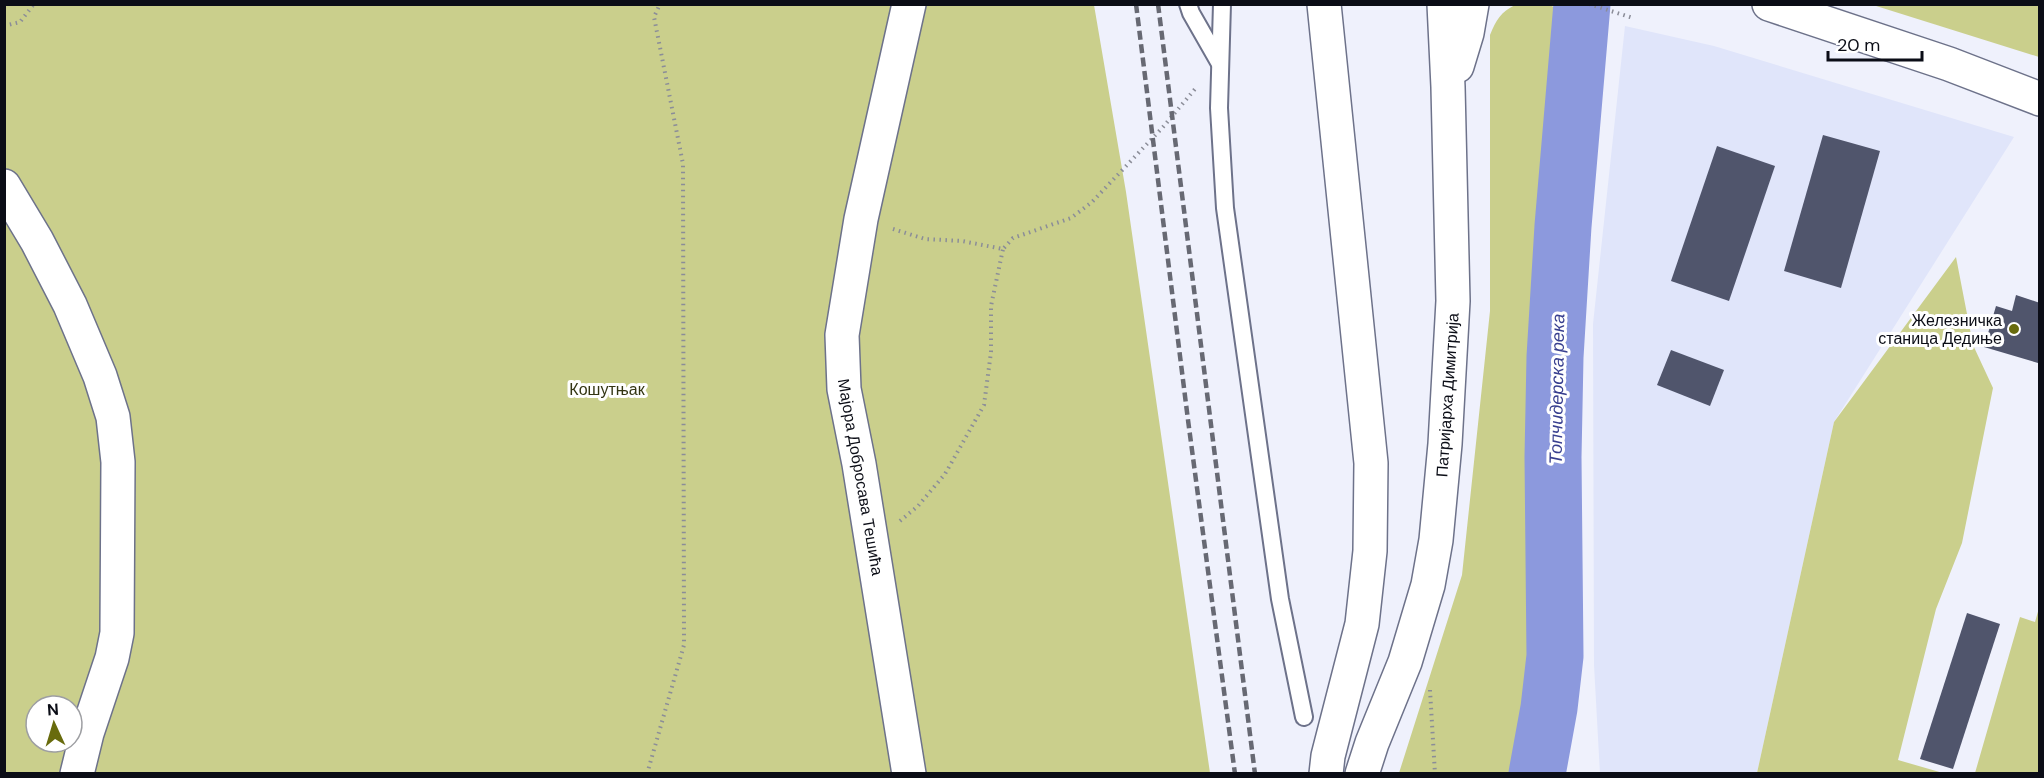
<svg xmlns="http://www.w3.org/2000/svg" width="2044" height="778" font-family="'DM Sans',sans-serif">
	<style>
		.built { fill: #e0e5fa }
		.green { fill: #cacf8c; fill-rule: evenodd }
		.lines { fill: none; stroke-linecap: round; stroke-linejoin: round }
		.river { stroke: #8c99dd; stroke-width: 57 }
		.building { fill: #50556c }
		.lane-casing { stroke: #6d728a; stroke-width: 20 }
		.street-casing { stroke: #6d728a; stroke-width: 36 }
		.secondary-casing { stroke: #6d728a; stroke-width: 36 }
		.path { stroke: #8b8d98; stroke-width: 4; stroke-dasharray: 1.5 4.5; stroke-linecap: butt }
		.lane { stroke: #fff; stroke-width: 16 }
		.street { stroke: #fff; stroke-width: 33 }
		.secondary { stroke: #fff; stroke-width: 33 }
		.rail { stroke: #676973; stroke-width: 4.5; stroke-dasharray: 9 4.5; stroke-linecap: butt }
		.poi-dot { fill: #686b0d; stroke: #fff; stroke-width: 2 }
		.labels { text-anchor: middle; stroke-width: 6; stroke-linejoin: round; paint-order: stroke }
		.poi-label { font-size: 16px; fill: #0b0d16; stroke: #fff; text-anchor: end }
		.park-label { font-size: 16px; fill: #333513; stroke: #fff }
		.street-label { font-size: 16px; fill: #0b0d16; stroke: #fff }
		.water-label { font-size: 18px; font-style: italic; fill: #383f8f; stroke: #fff }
	</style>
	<rect width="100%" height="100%" fill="#eff1fc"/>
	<polygon class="built" points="1625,26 1714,46 2014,137 1834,422 1757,773 1600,774 1594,665 1593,324"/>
	<g class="green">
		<path d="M5,5H1094L1126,192L1210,773L5,774ZM36,706H72V742H36Z"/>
		<path d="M1515,5H1549L1562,10L1536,301L1533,670L1528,711L1509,773H1399L1462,575L1490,311V35C1496,20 1501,12 1515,5Z"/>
		<polygon points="1873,5 2039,5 2039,57"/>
		<polygon points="1956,257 1973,345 1993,388 1962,543 1936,609 1898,760 1943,773 1757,773 1834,422"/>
		<polygon points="2039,608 2039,773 1975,773 2020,617 2035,622"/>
	</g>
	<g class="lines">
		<polyline class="river" points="1537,774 1549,708 1555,656 1553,457 1555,357 1563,226 1582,4"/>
	</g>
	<g class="building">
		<polygon points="1823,135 1880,151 1841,288 1784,271"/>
		<polygon points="1717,146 1775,166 1729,301 1671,281"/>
		<polygon points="2016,295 2040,303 2038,363 1984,347 1996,306 2012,311"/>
		<polygon points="1671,350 1724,370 1710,406 1657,385"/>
		<polygon points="1967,613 2000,624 1953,769 1920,759"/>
	</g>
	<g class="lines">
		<defs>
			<g id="lane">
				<polyline points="1188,4 1191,13 1219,62"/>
				<polyline points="1222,4 1219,108 1225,208 1280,599 1304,717"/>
			</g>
			<g id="street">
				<polyline points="909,4 861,219 842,335 844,389 859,464 909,774"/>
				<polyline points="4,186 37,241 70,305 100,376 113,417 118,462 117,633 112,658 87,733 77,774"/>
			</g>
			<g id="secondary">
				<polyline points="1324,4 1371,463 1370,551 1362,624 1328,756 1326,774"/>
				<polyline points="1769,4 1949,64 2040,99"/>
				<polyline points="1457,66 1467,33 1472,4"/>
				<polyline points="1362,774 1372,743 1405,662 1428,585 1436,540 1445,444 1453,301 1448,87 1444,4"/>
			</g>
		</defs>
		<use href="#lane" class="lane-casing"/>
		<use href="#street" class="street-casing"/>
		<use href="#secondary" class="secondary-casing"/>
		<g class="path">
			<polyline points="1589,4 1633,18"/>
			<polyline points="4,26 20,22 34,4"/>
			<polyline points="893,229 925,239 962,241 1003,249 1013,238 1071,218 1092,202 1163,127 1195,89"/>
			<polyline points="900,521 918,506 945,474 984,405 991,352 991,306 1003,249"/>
			<polyline points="1430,690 1435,774"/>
			<polyline points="647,774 684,645 683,164 654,17 660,4"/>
		</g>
		<use href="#lane" class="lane"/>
		<use href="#street" class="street"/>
		<use href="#secondary" class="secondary"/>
		<g class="rail">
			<polyline points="1136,4 1188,420 1235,774"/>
			<polyline points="1158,4 1255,774"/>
		</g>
	</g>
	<circle class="poi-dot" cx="2014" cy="329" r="6"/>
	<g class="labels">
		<g class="poi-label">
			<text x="2002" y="326">Железничка<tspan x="2002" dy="18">станица Дедиње</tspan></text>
		</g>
		<g class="park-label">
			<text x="607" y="395">Кошутњак</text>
		</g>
		<g class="street-label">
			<text transform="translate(1447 395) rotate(-86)" y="6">Патријарха Димитрија</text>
			<text transform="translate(861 477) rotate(80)" y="6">Мајора Добросава Тешића</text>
		</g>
		<g class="water-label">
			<text transform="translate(1557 389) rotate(-89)" y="6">Топчидерска река</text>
		</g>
	</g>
	<rect width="2044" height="778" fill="none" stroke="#0b0d16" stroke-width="12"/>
	<g transform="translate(54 724) rotate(356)"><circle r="28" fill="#ffffff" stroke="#9d9ea2" stroke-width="1.5"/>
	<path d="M0-4.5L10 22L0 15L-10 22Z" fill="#686b0d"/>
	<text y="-9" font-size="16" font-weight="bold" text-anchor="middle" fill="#0b0d16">N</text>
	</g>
	<path d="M1828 51v9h94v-9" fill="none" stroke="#0b0d16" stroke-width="3"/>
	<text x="1837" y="51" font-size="18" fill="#0b0d16" stroke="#ffffff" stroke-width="4.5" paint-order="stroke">20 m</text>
</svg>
